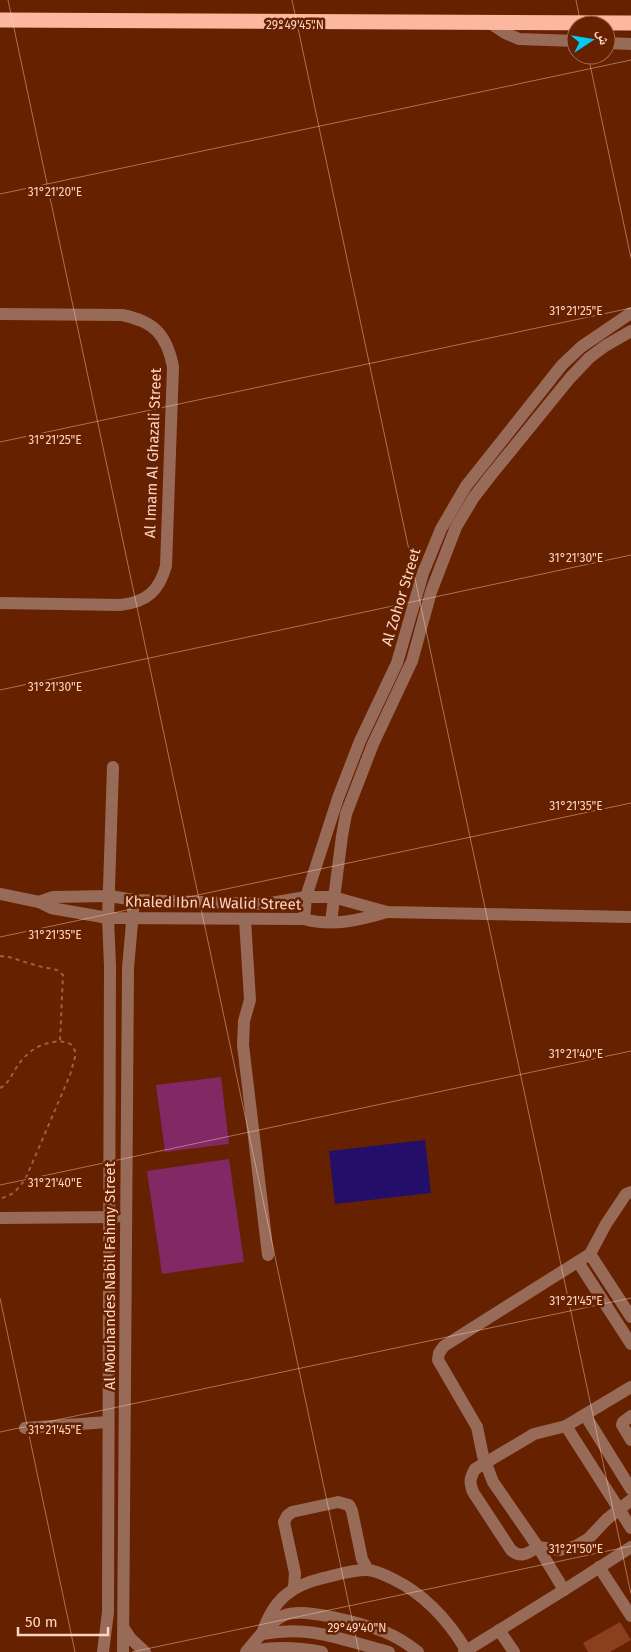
<svg xmlns="http://www.w3.org/2000/svg" width="631" height="1652" font-family="'Fira Sans','Noto Naskh Arabic',sans-serif">
	<style>
		.green { fill: #812865 }
		.water { fill: #230e69 }
		.building { fill: #8c3f1e }
		.lines { fill: none; stroke-linecap: round; stroke-linejoin: round }
		.path { stroke: #9b6045; stroke-width: 2; stroke-dasharray: 4 4; stroke-linecap: butt }
		.minor { stroke: #986b59; stroke-width: 12 }
		.highway { stroke: #fbb89e; stroke-width: 15 }
		.ticks { fill: none; stroke: #fed4c3; stroke-width: 1; stroke-opacity: 0.45 }
		.labels { text-anchor: middle; stroke-width: 5; stroke-linejoin: round; paint-order: stroke }
		.street-label { font-size: 15px; fill: #fed4c3; stroke: #652100 }
		.ticks-label { font-size: 12px; text-anchor: middle; fill: #fed4c3; stroke: #652100; stroke-width: 5; stroke-linejoin: round; paint-order: stroke }
	</style>
	<rect width="100%" height="100%" fill="#652100"/>
	<g class="green">
		<polygon points="221,1077 229,1144 165,1152 156,1085"/>
		<polygon points="229,1159 244,1262 162,1274 147,1171"/>
	</g>
	<polygon class="water" points="425,1140 431,1193 335,1204 329,1151"/>
	<polygon class="building" points="620,1622 631,1640 610,1652 588,1652 583,1643"/>
	<g class="lines">
		<g class="path">
			<polyline points="0,956 9,957 38,966 57,970 63,975 60,1041"/>
			<path d="M0,1088C6,1085 10,1079 13,1073C22,1057 34,1045 53,1042C60,1041 65,1041 72,1045L75,1051V1057L70,1075L25,1180L14,1193L0,1199"/>
		</g>
		<g class="minor">
			<polyline points="490,23 505,33 519,39 576,41"/>
			<polyline points="606,43 631,44"/>
			<path d="M0,314L122,315C154,321 167,335 173,367L166,566C159,591 147,602 120,605L0,603"/>
			<path d="M0,894L39,902L51,908L108,918L304,919C332,927 360,920 387,912"/>
			<polyline points="39,902 53,897 110,896 134,900 265,904 306,897 333,897 387,912 631,917"/>
			<polyline points="304,919 306,897 338,798 360,741 397,663 423,573 441,529 466,486 562,365 581,347 631,313"/>
			<polyline points="245,920 250,1000 244,1021 243,1045 268,1255"/>
			<polyline points="331,922 342,836 346,814 373,744 412,661 431,592 456,527 474,497 491,475 570,378 589,358 605,346 631,331"/>
			<polyline points="631,1192 626,1194 606,1224 590,1254 631,1317"/>
			<polyline points="0,1218 116,1217"/>
			<polyline points="590,1254 444,1346 439,1353 438,1360 477,1427 483,1456 493,1482 538,1547 560,1550 576,1546 588,1539 607,1519 631,1500"/>
			<polyline points="578,1262 631,1344"/>
			<polyline points="585,1415 631,1489"/>
			<polyline points="631,1416 623,1422 622,1425 631,1440"/>
			<polyline points="566,1426 631,1528"/>
			<polyline points="25,1428 108,1422"/>
			<polyline points="599,1567 631,1616"/>
			<polyline points="294,1588 295,1573 284,1522 287,1516 292,1512 338,1502 349,1505 352,1511 362,1559 368,1570"/>
			<path d="M564,1590L538,1547C528,1553 521,1559 511,1550L473,1492C469,1482 470,1478 475,1469L534,1434L566,1426L631,1387"/>
			<polyline points="125,1630 131,1639 145,1652"/>
			<polyline points="499,1630 514,1652"/>
			<polyline points="103,1652 108,1612 110,966 108,918 113,767"/>
			<polyline points="123,1652 128,968 134,900"/>
			<path d="M246,1652C257,1639 269,1622 285,1615C305,1607 364,1624 385,1632C397,1637 408,1644 418,1652"/>
			<path d="M247,1652C272,1646 297,1647 322,1652"/>
			<path d="M389,1652C341,1640 313,1625 262,1634C273,1600 290,1586 323,1578C338,1575 353,1569 368,1570C377,1571 385,1575 393,1579C426,1595 448,1620 466,1650"/>
			<polyline points="464,1652 564,1590 631,1547"/>
		</g>
		<polyline class="highway" points="0,20 631,23"/>
	</g>
	<path class="ticks" d="M8,0L359,1652M292,0L631,1594M576,0L581,25M588,55L631,258M0,194L631,60M0,442L631,308M0,690L631,555M0,937L631,803M0,1185L631,1051M0,1298L75,1652M0,1432L631,1298M132,1652L631,1546"/>
	<g class="labels">
		<g class="street-label">
			<text transform="translate(153 453) rotate(-88)" y="5">Al Imam Al Ghazali Street</text>
			<text transform="translate(401 597) rotate(-73)" y="5">Al Zohor Street</text>
			<text transform="translate(213 903) rotate(1)" y="5">Khaled Ibn Al Walid Street</text>
			<text transform="translate(110 1276) rotate(-90)" y="5">Al Mouhandes Nabil Fahmy Street</text>
		</g>
	</g>
	<g class="ticks-label">
		<text x="295" y="29">29°49'45"N</text>
		<text x="55" y="196">31°21'20"E</text>
		<text x="576" y="315">31°21'25"E</text>
		<text x="55" y="444">31°21'25"E</text>
		<text x="576" y="562">31°21'30"E</text>
		<text x="55" y="691">31°21'30"E</text>
		<text x="576" y="810">31°21'35"E</text>
		<text x="55" y="939">31°21'35"E</text>
		<text x="576" y="1058">31°21'40"E</text>
		<text x="55" y="1187">31°21'40"E</text>
		<text x="576" y="1305">31°21'45"E</text>
		<text x="55" y="1434">31°21'45"E</text>
		<text x="576" y="1553">31°21'50"E</text>
		<text x="357" y="1632">29°49'40"N</text>
	</g>
	<g transform="translate(591 40) rotate(78)"><circle r="24" fill="#652100" stroke="#a2694e"/>
	<path d="M0-4L9 19L0 12L-9 19Z" fill="#03cbf9"/>
	<text y="-8" font-size="14" font-weight="bold" text-anchor="middle" fill="#fed4c3">ش</text>
	</g>
	<path d="M18 1627v8h90v-8" fill="none" stroke="#fed4c3" stroke-width="2.5"/>
	<text x="25" y="1627" font-size="15" fill="#fed4c3" stroke="#652100" stroke-width="4" paint-order="stroke">50 m</text>
</svg>
